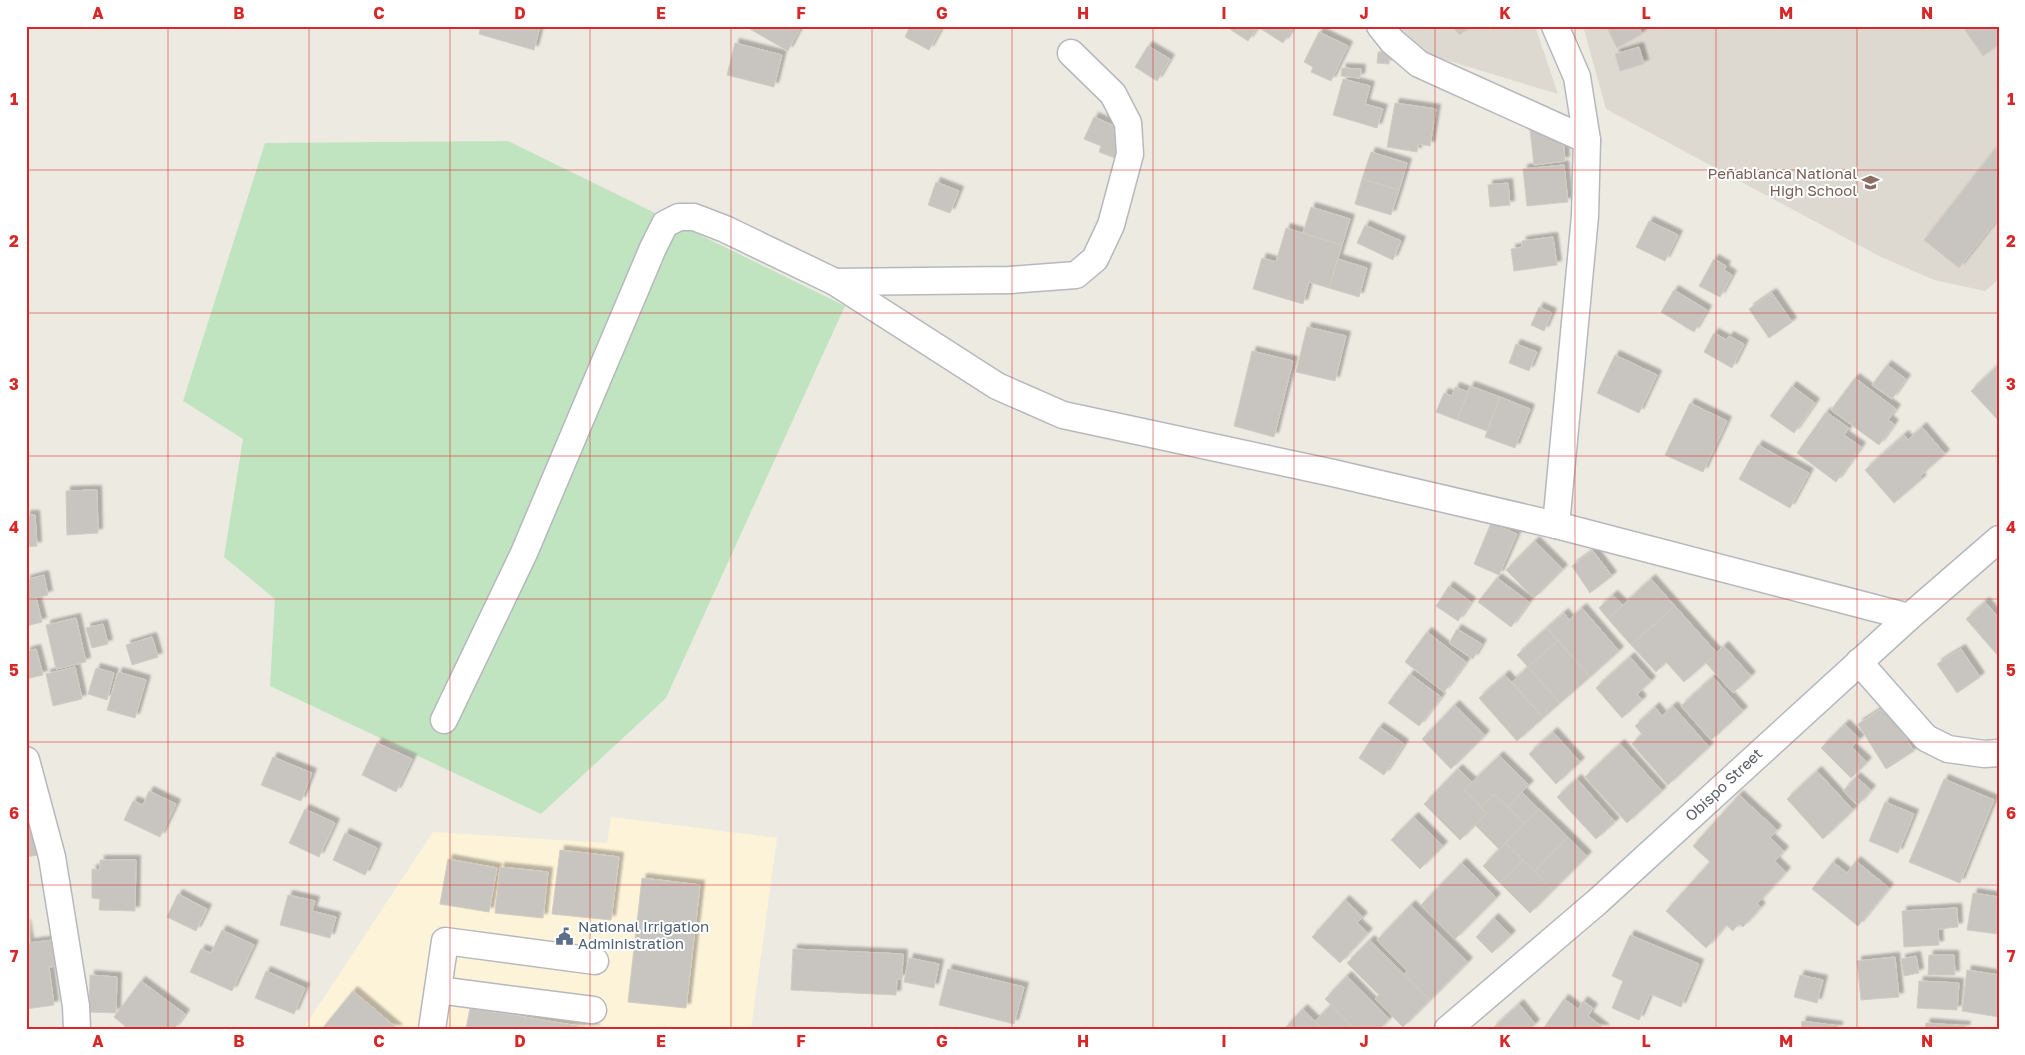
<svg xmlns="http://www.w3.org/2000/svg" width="2025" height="1055" font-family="'Golos Text',sans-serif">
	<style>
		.commercial { fill: #fdf3d8 }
		.education { fill: #ddd9d1 }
		.green { fill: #c0e4bf }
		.building { fill: #c8c5c0; stroke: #d2ccc1; filter: url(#shadow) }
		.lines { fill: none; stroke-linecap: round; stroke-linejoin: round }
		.minor-casing { stroke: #b5b8bd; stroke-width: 29 }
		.minor { stroke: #fff; stroke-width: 26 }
		.grid { fill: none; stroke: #d62828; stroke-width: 1; stroke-opacity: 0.55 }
		.labels { text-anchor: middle; stroke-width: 4; stroke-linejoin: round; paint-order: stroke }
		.education-label { font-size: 15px; fill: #785e54; stroke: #fff; text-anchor: end }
		.street-label { font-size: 15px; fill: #5b5f63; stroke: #fff }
		.service-label { font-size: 15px; fill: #4e5e75; stroke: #fff; text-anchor: start }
		.neatline { fill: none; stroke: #d62828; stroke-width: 2 }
		.grid-label { font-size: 16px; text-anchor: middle; font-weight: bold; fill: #d62828 }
	</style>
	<defs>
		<filter id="shadow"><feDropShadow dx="4.5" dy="-4.5" stdDeviation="1" flood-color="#0004"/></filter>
	</defs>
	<rect width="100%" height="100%" fill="#edeae2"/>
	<polygon class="commercial" points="611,817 777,838 751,1029 303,1029 433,832 607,843"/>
	<g class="education">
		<polygon points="1388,26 1535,26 1558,94 1406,48"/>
		<polygon points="1583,26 1999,26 1999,279 1985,291 1934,280 1879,256 1606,109"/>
	</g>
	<polygon class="green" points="508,141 845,306 666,698 541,814 270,686 275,599 224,557 243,439 183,401 265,143"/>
	<g class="building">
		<polygon points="481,26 540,26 534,50 479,34"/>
		<polygon points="752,26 801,26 788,51 750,29"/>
		<polygon points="910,26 937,26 941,28 929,50 905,37"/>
		<polygon points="1225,26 1258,26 1248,41"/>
		<polygon points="1263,26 1294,26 1283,43 1261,29"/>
		<polygon points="1451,26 1470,26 1460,35"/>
		<polygon points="1606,26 1638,26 1642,34 1617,48"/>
		<polygon points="1962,26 1999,26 1999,45 1983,56"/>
		<polygon points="1319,32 1348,46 1331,81 1311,72 1313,67 1304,62"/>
		<polygon points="735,43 782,55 774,87 727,75"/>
		<polygon points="1148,46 1170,59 1157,81 1135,67"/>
		<polygon points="1639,47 1644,64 1620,71 1615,54"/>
		<polygon points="1378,52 1390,52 1389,64 1377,63"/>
		<polygon points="1342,68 1361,69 1360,78 1341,76"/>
		<polygon points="1343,79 1370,86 1365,104 1383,109 1377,128 1333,115"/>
		<polygon points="1395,103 1436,109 1430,146 1418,144 1417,152 1387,147"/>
		<polygon points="1094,117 1126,131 1115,158 1099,152 1101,146 1084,139"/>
		<polygon points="1562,127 1565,161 1534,165 1530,130"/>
		<polygon points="1999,144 1999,217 1959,268 1924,240"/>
		<polygon points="1371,152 1407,163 1399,190 1362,179"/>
		<polygon points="1564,165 1568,202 1527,206 1523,169"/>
		<polygon points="1362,179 1399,190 1391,215 1355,204"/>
		<polygon points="936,182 959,191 950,213 928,205"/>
		<polygon points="1508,183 1510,205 1490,207 1488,185"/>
		<polygon points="1311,207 1350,219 1342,245 1303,233"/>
		<polygon points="1649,221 1678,235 1665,261 1636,247"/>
		<polygon points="1365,225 1401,241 1393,260 1357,243"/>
		<polygon points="1286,228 1342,245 1329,288 1309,282 1303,304 1253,289 1262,258 1276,262"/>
		<polygon points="1553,237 1557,265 1514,271 1511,249 1522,247 1522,241"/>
		<polygon points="1338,259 1367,268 1359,297 1329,288"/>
		<polygon points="1714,259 1726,266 1724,270 1732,275 1720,297 1699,286"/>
		<polygon points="1674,290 1707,310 1694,332 1661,312"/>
		<polygon points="1772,293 1792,322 1769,338 1749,309"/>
		<polygon points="1539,307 1552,313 1544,331 1531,325"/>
		<polygon points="1307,327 1346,336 1335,381 1296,372"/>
		<polygon points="1714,333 1727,340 1729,336 1744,344 1732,368 1704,352"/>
		<polygon points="1516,344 1537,352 1529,371 1509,363"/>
		<polygon points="1252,351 1293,361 1274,437 1234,426"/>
		<polygon points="1615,355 1657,375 1639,413 1597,393"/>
		<polygon points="1999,364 1999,421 1971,391"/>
		<polygon points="1887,365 1906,379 1892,399 1872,385"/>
		<polygon points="1855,378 1896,409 1888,420 1894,424 1879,445 1831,410"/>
		<polygon points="1470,386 1500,397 1487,431 1457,420"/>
		<polygon points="1792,386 1815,403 1794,433 1770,416"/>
		<polygon points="1455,387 1468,392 1457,420 1436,412 1444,393 1452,396"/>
		<polygon points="1500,397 1530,409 1515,448 1485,437"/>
		<polygon points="1690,403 1727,421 1703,472 1665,455"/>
		<polygon points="1826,412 1849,428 1844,435 1861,447 1836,482 1797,453"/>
		<polygon points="1922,427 1945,454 1919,477 1922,479 1894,503 1865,470 1904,435 1908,440"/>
		<polygon points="1758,445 1809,473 1790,508 1739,479"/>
		<polygon points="97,490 98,533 67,535 66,491"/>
		<polygon points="26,515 35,515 37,546 26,547"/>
		<polygon points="1491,523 1517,534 1499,575 1474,564"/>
		<polygon points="1535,541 1563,569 1534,598 1506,570"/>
		<polygon points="1593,551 1612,576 1590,593 1572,566"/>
		<polygon points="44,575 48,595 26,600 26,580"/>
		<polygon points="1497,578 1529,602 1511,627 1478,602"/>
		<polygon points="1651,579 1675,606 1631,645 1608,619"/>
		<polygon points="1449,586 1471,602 1458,621 1436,606"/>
		<polygon points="1613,595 1623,605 1608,619 1599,608"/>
		<polygon points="36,598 42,622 26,626 26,600"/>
		<polygon points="1985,602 1999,618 1999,657 1966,619"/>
		<polygon points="1675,606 1717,653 1684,682 1666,662 1656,672 1631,645"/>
		<polygon points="1582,608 1619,651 1590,677 1547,628 1564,613 1569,620"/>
		<polygon points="76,618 86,662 56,669 46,625"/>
		<polygon points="103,624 108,644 92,648 86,628"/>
		<polygon points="1547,628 1558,641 1528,667 1517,655"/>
		<polygon points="1457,629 1482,644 1473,659 1449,643"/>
		<polygon points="1427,632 1466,662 1444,692 1405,662"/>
		<polygon points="152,637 158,657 132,665 126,645"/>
		<polygon points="1558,641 1590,677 1560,703 1528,667"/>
		<polygon points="1724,646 1751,676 1733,693 1706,663"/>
		<polygon points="36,649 43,675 26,679 26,652"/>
		<polygon points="1961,649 1980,677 1957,693 1937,664"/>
		<polygon points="1630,657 1651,681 1637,694 1642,700 1622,718 1596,688"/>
		<polygon points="75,667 82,699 53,706 46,674"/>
		<polygon points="1528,667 1560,703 1543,718 1512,682"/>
		<polygon points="96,668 114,673 107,700 88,694"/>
		<polygon points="118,672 146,680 135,718 107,710"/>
		<polygon points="1410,674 1441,697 1419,726 1388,703"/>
		<polygon points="1505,675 1543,718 1517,741 1479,698"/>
		<polygon points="1713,677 1743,711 1711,740 1681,706"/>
		<polygon points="1455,705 1485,735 1451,769 1422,739"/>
		<polygon points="1673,706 1709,747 1668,785 1632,744 1642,734 1635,726 1655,707 1662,716"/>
		<polygon points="1886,706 1914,751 1886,769 1858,724"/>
		<polygon points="1845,724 1860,739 1851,747 1867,762 1851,778 1821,748"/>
		<polygon points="1379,727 1404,744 1384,775 1359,758"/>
		<polygon points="1553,732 1580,762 1556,784 1529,754"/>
		<polygon points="377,743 412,759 396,792 362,775"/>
		<polygon points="1620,744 1662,791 1627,823 1585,777"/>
		<polygon points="1499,756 1529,785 1507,807 1494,794 1481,808 1464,790"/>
		<polygon points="273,757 312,773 301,801 261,785"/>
		<polygon points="1458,769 1472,782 1464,790 1487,813 1460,840 1424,804"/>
		<polygon points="1817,771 1853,810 1823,839 1787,799"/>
		<polygon points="1856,777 1871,790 1858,805 1843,791"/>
		<polygon points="1577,779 1615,822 1596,839 1557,797"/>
		<polygon points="1944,779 1994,800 1960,883 1909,862"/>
		<polygon points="149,791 176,804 160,837 124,820 133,801 143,805"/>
		<polygon points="1522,792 1539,809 1525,824 1507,807"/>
		<polygon points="1494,794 1525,824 1499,849 1475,825 1487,813 1481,808"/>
		<polygon points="1739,795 1777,830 1770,838 1784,851 1775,861 1786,872 1757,904 1761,907 1743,927 1738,924 1733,931 1726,925 1706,948 1666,911 1710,862 1693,846"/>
		<polygon points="1885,802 1914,814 1898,853 1869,841"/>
		<polygon points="305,809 335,823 319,857 289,843"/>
		<polygon points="1539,809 1568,837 1534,872 1505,843"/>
		<polygon points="37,816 44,854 26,857 26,819"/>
		<polygon points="1414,817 1443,846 1420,869 1391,840"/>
		<polygon points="345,833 377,848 365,875 333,860"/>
		<polygon points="1568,837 1587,856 1553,890 1534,872"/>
		<polygon points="1505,843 1523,860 1500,883 1483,866"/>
		<polygon points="560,850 619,857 611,920 552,914"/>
		<polygon points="448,859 497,868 489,912 440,904"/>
		<polygon points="100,860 136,860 135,911 99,910 100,899 92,898 92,869 100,870"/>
		<polygon points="1523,860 1553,890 1530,913 1500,883"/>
		<polygon points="1856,861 1889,888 1858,926 1812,889 1833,862 1847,873"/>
		<polygon points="1462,863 1496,898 1455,939 1421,905"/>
		<polygon points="500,867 548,872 543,918 495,913"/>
		<polygon points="642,878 700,885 686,1008 628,1002"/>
		<polygon points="1973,893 1999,897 1998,934 1967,930"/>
		<polygon points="178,894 207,909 196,931 167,917"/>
		<polygon points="288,895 315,901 312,911 336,917 330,938 280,925"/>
		<polygon points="1345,900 1363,917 1357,923 1368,933 1340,963 1312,937"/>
		<polygon points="1411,905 1468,962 1430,1000 1404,975 1407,971 1377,940"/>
		<polygon points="1957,908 1958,927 1938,929 1939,945 1904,947 1902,911"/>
		<polygon points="1494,918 1511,935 1492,953 1476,937"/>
		<polygon points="26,924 29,943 61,939 64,965 49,967 54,1005 26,1009"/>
		<polygon points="222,930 254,945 232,991 190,972 201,949 211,953"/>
		<polygon points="1630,935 1699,964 1681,1007 1650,994 1639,1020 1612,1008 1623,981 1612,976"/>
		<polygon points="1370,940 1430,1000 1403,1027 1375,999 1379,995 1347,963"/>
		<polygon points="793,949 903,954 902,979 897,979 896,995 791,990"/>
		<polygon points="1929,955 1954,955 1955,975 1928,975"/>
		<polygon points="1916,956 1919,973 1904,976 1901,959"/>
		<polygon points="1895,957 1899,997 1861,1000 1857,961"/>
		<polygon points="909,958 939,964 934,988 904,982"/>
		<polygon points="948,969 1024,987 1014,1024 939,1005"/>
		<polygon points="1967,970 1999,975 1999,1017 1962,1011"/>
		<polygon points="266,971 305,988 294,1014 255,998"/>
		<polygon points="90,975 117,977 116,1013 89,1012"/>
		<polygon points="1800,975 1823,980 1817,1003 1794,997"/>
		<polygon points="1347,976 1389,1019 1380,1029 1355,1029 1325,999"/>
		<polygon points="141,981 185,1014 174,1029 123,1029 125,1026 114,1017"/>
		<polygon points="1919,981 1959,983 1957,1010 1917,1008"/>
		<polygon points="353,991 398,1029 322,1029"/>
		<polygon points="1564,999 1578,1009 1583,1001 1593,1008 1588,1016 1605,1029 1543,1029"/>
		<polygon points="1519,1004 1535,1024 1530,1029 1492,1029"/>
		<polygon points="1331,1005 1355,1029 1323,1029 1315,1021"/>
		<polygon points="470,1008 596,1029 466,1029"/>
		<polygon points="1303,1009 1323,1029 1284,1029"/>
		<polygon points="1802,1021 1838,1026 1838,1029 1801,1029"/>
		<polygon points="1926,1023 1966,1026 1965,1029 1925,1029"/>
	</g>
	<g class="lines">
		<defs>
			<g id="minor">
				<polyline points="1380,26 1392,41 1419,64 1587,140"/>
				<polyline points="1555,26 1577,77 1587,140 1585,216 1556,525"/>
				<polyline points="835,282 1010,280 1076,275 1095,259 1111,225 1130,154 1128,123 1113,94 1071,53"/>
				<polyline points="1859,662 1926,738 1948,749 1984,754 1999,753"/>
				<polyline points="444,720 524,553 653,248 665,224 679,217 694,217 725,229 835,282 997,386 1063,415 1333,473 1556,525 1909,617"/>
				<polyline points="26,760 52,857 76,1006 77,1029"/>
				<polyline points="438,990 593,1010"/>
				<polyline points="432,1029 445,941 595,961"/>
				<polyline points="1448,1029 1597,902 1909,617 1999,539"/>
			</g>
		</defs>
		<use href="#minor" class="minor-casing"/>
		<use href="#minor" class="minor"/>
	</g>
	<path class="grid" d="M168,26V1029M309,26V1029M450,26V1029M590,26V1029M731,26V1029M872,26V1029M1012,26V1029M1153,26V1029M1294,26V1029M1435,26V1029M1575,26V1029M1716,26V1029M1857,26V1029M26,170H1999M26,313H1999M26,456H1999M26,599H1999M26,742H1999M26,885H1999"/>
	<defs>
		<symbol id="school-bare" viewBox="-9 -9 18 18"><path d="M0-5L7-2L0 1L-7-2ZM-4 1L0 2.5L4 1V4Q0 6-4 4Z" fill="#8d6e63" stroke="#fff" stroke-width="2.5" paint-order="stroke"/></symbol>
		<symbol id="civic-bare" viewBox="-9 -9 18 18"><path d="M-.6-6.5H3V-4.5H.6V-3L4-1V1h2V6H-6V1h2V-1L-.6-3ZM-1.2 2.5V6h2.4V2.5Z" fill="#5c6f8a" stroke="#fff" stroke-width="2.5" paint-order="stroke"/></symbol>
	</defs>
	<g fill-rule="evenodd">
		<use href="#school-bare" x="1858" y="170" width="25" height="25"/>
		<use href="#civic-bare" x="552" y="924" width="25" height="25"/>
	</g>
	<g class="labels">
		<g class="education-label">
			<text x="1857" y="179">Peñablanca National<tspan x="1857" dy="17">High School</tspan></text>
		</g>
		<g class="street-label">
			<text transform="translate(1724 785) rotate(-43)" y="5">Obispo Street</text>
		</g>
		<g class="service-label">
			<text x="578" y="932">National Irrigation<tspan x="578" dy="17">Administration</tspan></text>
		</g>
	</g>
	<rect width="2025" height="1055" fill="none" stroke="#ffffff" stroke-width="55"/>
	<rect x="28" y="28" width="1970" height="1000" class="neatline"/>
	<g class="grid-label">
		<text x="98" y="19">A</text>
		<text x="239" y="19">B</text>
		<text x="379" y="19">C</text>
		<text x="520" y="19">D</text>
		<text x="661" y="19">E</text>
		<text x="801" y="19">F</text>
		<text x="942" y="19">G</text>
		<text x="1083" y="19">H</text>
		<text x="1224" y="19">I</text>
		<text x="1364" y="19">J</text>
		<text x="1505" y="19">K</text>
		<text x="1646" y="19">L</text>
		<text x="1786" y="19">M</text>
		<text x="1927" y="19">N</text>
		<text x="14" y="105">1</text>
		<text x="2011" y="105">1</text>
		<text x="14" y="247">2</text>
		<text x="2011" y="247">2</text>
		<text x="14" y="390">3</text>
		<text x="2011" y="390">3</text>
		<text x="14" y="533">4</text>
		<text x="2011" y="533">4</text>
		<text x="14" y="676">5</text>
		<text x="2011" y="676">5</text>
		<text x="14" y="819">6</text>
		<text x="2011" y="819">6</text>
		<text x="14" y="962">7</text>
		<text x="2011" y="962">7</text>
		<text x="98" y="1047">A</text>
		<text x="239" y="1047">B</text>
		<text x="379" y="1047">C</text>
		<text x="520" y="1047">D</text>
		<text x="661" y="1047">E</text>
		<text x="801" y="1047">F</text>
		<text x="942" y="1047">G</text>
		<text x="1083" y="1047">H</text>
		<text x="1224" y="1047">I</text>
		<text x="1364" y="1047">J</text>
		<text x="1505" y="1047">K</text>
		<text x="1646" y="1047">L</text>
		<text x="1786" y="1047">M</text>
		<text x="1927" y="1047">N</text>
	</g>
</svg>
